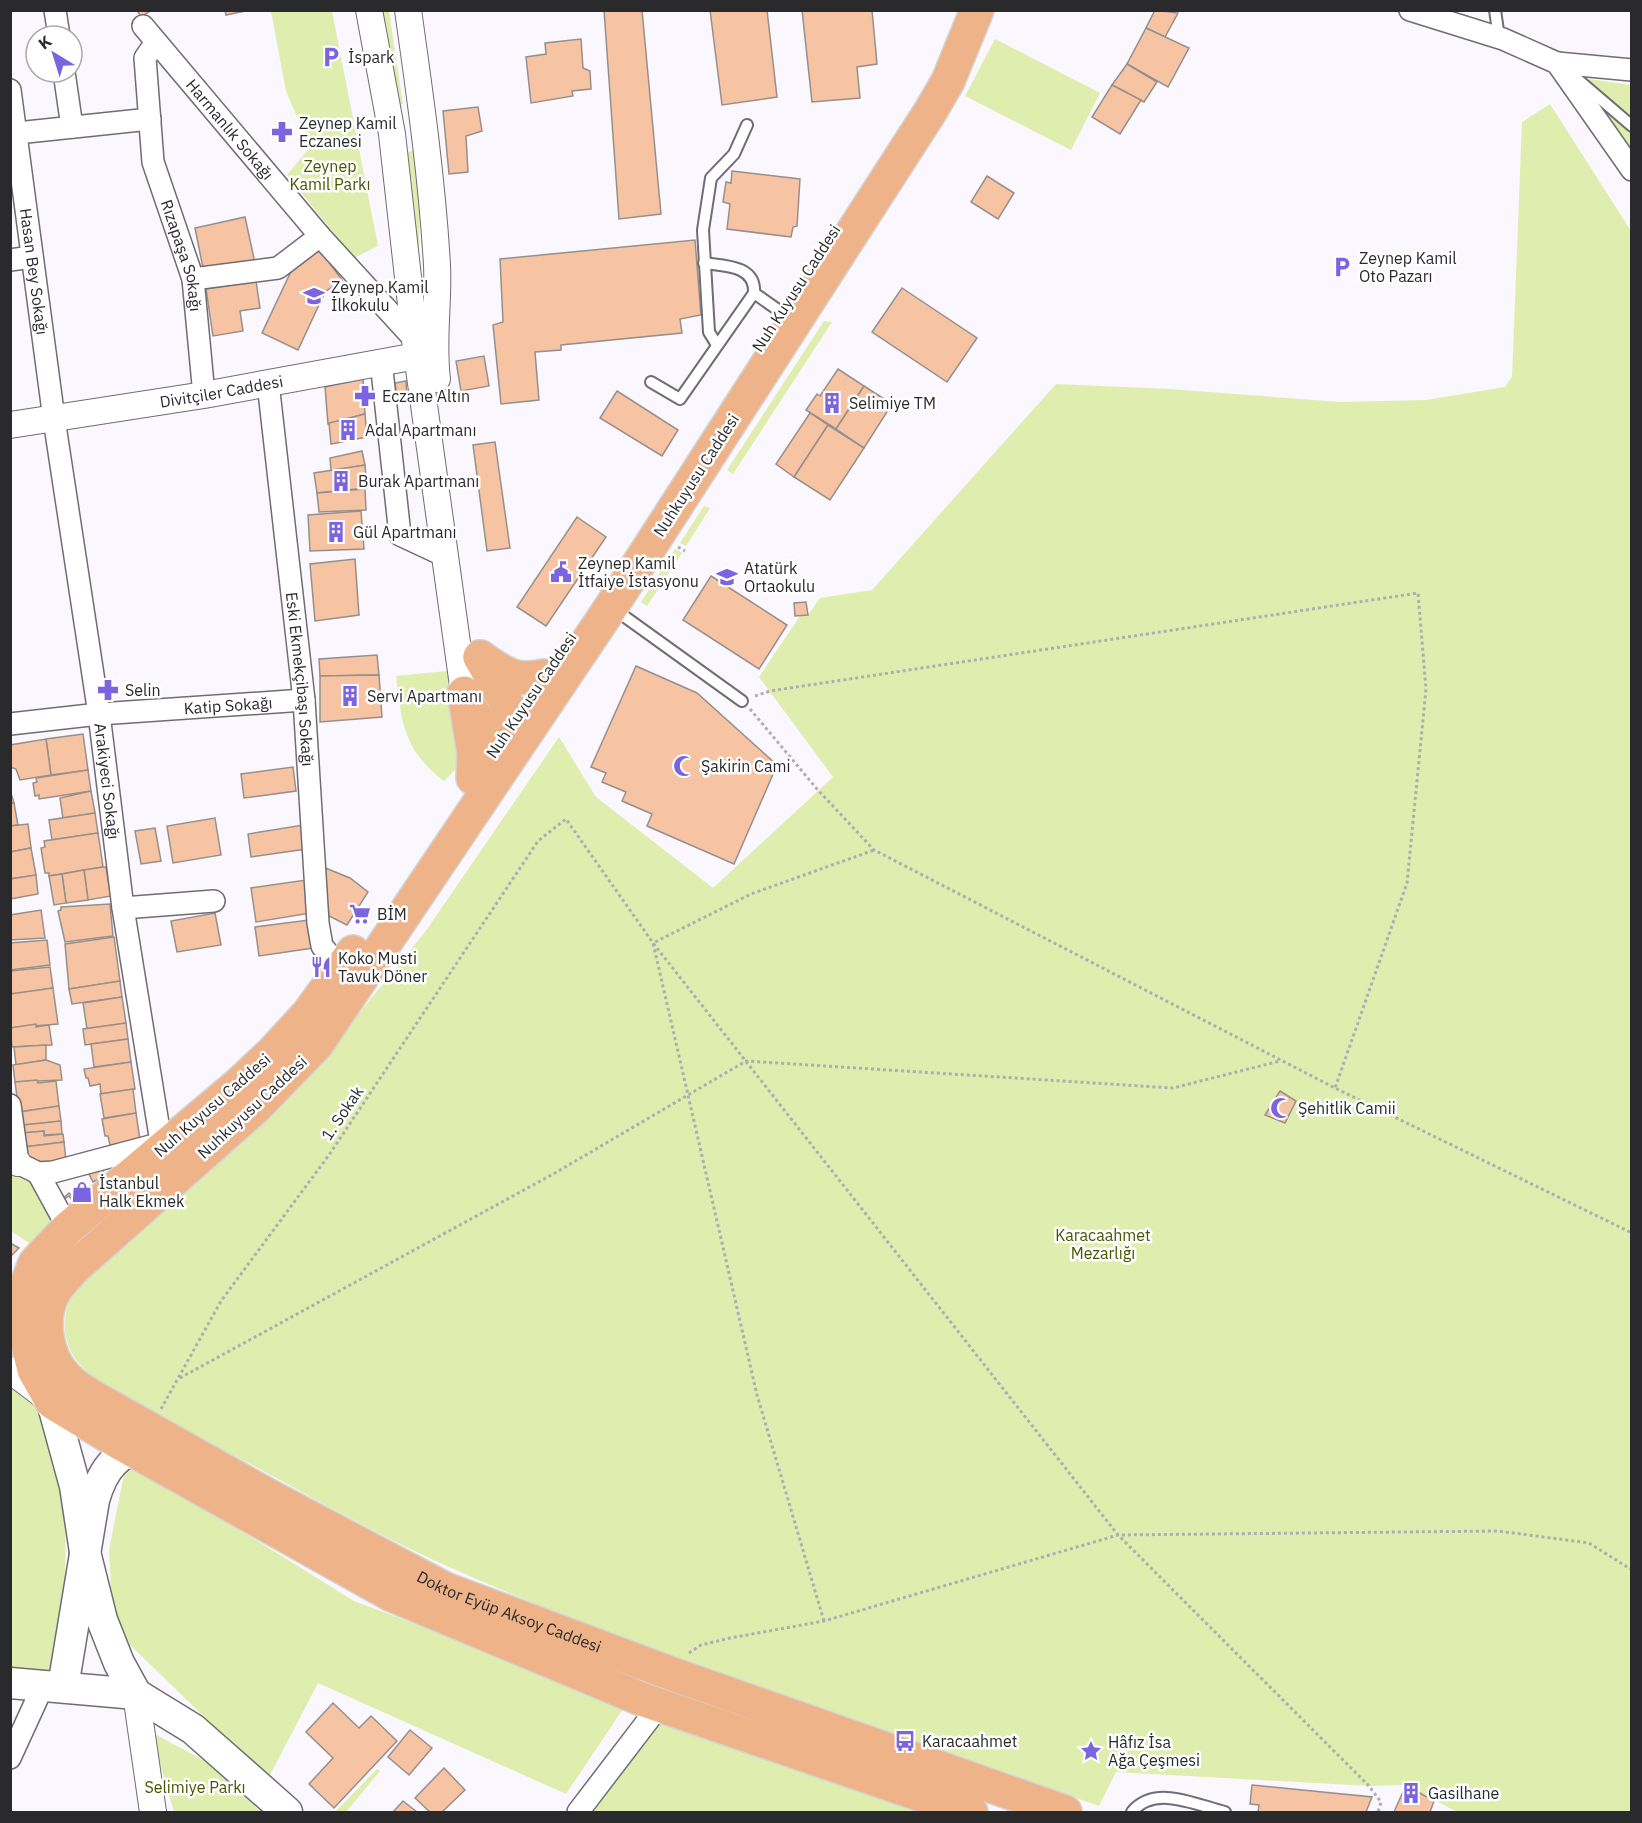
<svg xmlns="http://www.w3.org/2000/svg" width="1642" height="1823" font-family="'IBM Plex Sans',sans-serif">
	<style>
		.green { fill: #dfeeaf }
		.building { fill: #f7c4a3; stroke: #968f8b; stroke-width: 1.5; fill-rule: evenodd }
		.lines { fill: none; stroke-linecap: round; stroke-linejoin: round }
		.service-casing { stroke: #706c72; stroke-width: 14 }
		.minor-casing { stroke: #706c72; stroke-width: 24 }
		.tertiary-casing { stroke: #706c72; stroke-width: 28 }
		.secondary-casing { stroke: #706c72; stroke-width: 33 }
		.primary-casing { stroke: #d4d4d5; stroke-width: 36 }
		.path { stroke: #b0adb2; stroke-width: 3; stroke-dasharray: 3 3; stroke-linecap: butt }
		.service { stroke: #fff; stroke-width: 10 }
		.minor { stroke: #fff; stroke-width: 21 }
		.tertiary { stroke: #fff; stroke-width: 26 }
		.secondary { stroke: #fff; stroke-width: 30 }
		.primary { stroke: #efb389; stroke-width: 33 }
		.labels { text-anchor: middle; stroke-width: 5; stroke-linejoin: round; paint-order: stroke }
		.poi-label { font-size: 16px; fill: #2a292b; stroke: #fff; text-anchor: start }
		.street-label { font-size: 16px; fill: #2a292b; stroke: #fff }
		.park-label { font-size: 16px; fill: #495503; stroke: #fff }
	</style>
	<rect width="100%" height="100%" fill="#fbf7fe"/>
	<g class="green">
		<polygon points="271,11 332,11 378,246 354,258 287,175 310,147 286,91"/>
		<polygon points="379,11 389,11 403,104 394,105"/>
		<polygon points="995,39 1100,93 1071,150 965,96"/>
		<polygon points="1589,79 1631,85 1631,156 1585,90"/>
		<path d="M1550,104L1631,231V1812H1457L1406,1785L1369,1786L1116,1772L1099,1806C884,1731 666,1662 458,1571C384,1539 314,1498 243,1460C201,1438 105,1397 78,1362C58,1337 63,1310 77,1284L300,1086L425,932L559,737L596,797L713,888L833,777L759,677L800,616L808,615L820,598L872,590L1056,384L1169,389L1340,402L1426,400L1505,387L1512,377L1522,122Z"/>
		<polygon points="412,151 415,151 420,200 419,247 417,247 407,152"/>
		<polygon points="824,321 832,322 733,474 727,470"/>
		<polygon points="704,506 710,508 686,546 680,543"/>
		<polygon points="675,549 682,553 647,606 641,602"/>
		<path d="M447,671L458,767L444,781C403,749 402,724 396,676Z"/>
		<polygon points="10,1155 37,1169 55,1216 48,1231 32,1245 11,1231"/>
		<path d="M10,1380C17,1387 25,1393 30,1400C81,1470 64,1590 58,1672L11,1668Z"/>
		<polygon points="139,1467 354,1601 627,1703 566,1794 318,1683 268,1779 125,1640 112,1608 109,1550 124,1474"/>
		<polygon points="664,1718 935,1812 593,1812"/>
		<polygon points="151,1732 205,1761 261,1812 174,1812"/>
		<polygon points="377,1769 380,1771 346,1812 335,1812"/>
	</g>
	<g class="building">
		<polygon points="137,10 152,10 141,17"/>
		<polygon points="225,10 250,10 226,15"/>
		<polygon points="604,10 642,10 661,214 619,219"/>
		<polygon points="710,10 767,10 777,97 722,105"/>
		<polygon points="802,10 872,10 877,64 857,67 860,98 812,102"/>
		<polygon points="1155,10 1178,13 1165,37 1146,28"/>
		<polygon points="1146,28 1189,48 1168,87 1127,64"/>
		<polygon points="581,39 583,68 590,71 591,89 572,91 573,96 531,103 526,57 546,54 545,43"/>
		<polygon points="1127,64 1157,82 1144,102 1112,85"/>
		<polygon points="1112,85 1141,100 1120,134 1092,117"/>
		<polygon points="478,107 482,131 466,136 468,172 449,174 443,111"/>
		<polygon points="732,171 800,179 797,226 793,227 791,237 727,229 730,204 723,202 726,182 731,183"/>
		<polygon points="987,176 1014,193 998,219 971,202"/>
		<polygon points="245,217 255,263 204,273 195,228"/>
		<polygon points="695,240 701,315 680,319 682,333 561,345 561,350 535,352 539,400 501,404 493,325 503,322 500,259"/>
		<polygon points="318,247 342,280 325,292 298,350 262,333 294,265"/>
		<polygon points="256,281 260,308 240,311 243,331 213,336 206,289"/>
		<polygon points="902,288 977,338 947,382 872,332"/>
		<polygon points="484,356 489,386 461,391 456,361"/>
		<polygon points="838,369 864,386 836,429 806,410 817,394 820,396"/>
		<polygon points="363,379 365,414 328,424 325,387"/>
		<polygon points="406,381 407,399 397,400 395,383"/>
		<polygon points="864,386 892,404 864,448 836,429"/>
		<polygon points="617,391 678,430 662,456 600,418"/>
		<polygon points="810,413 828,425 794,477 776,464"/>
		<polygon points="365,414 367,437 331,444 329,423"/>
		<polygon points="828,425 864,448 830,500 794,477"/>
		<polygon points="495,442 510,548 487,551 473,445"/>
		<polygon points="362,451 365,465 331,471 330,458"/>
		<polygon points="365,465 367,488 317,493 314,473"/>
		<polygon points="365,489 366,510 319,512 317,493"/>
		<polygon points="361,511 364,549 310,551 308,515"/>
		<polygon points="577,517 606,537 546,626 517,607"/>
		<polygon points="355,559 359,615 315,621 310,564"/>
		<polygon points="711,576 787,625 759,669 683,620"/>
		<polygon points="806,602 808,615 795,616 794,603"/>
		<polygon points="377,655 379,675 320,676 319,659"/>
		<polygon points="636,666 697,693 777,765 734,864 647,826 652,814 622,801 626,792 602,782 606,773 591,767"/>
		<polygon points="379,675 382,717 320,722 320,676"/>
		<polygon points="83,734 88,770 51,775 46,739"/>
		<polygon points="46,739 51,775 20,780 16,769 10,767 10,745"/>
		<polygon points="293,767 296,791 244,798 241,774"/>
		<polygon points="88,770 91,791 39,799 39,795 35,796 33,783 37,782 36,778"/>
		<polygon points="10,790 14,803 10,803"/>
		<polygon points="91,791 95,813 63,818 60,798"/>
		<polygon points="10,803 14,803 18,825 10,826"/>
		<polygon points="95,813 98,833 52,840 49,820"/>
		<polygon points="215,818 221,855 173,863 167,826"/>
		<polygon points="28,824 31,848 10,852 10,826"/>
		<polygon points="303,825 306,849 251,857 248,834"/>
		<polygon points="155,828 161,861 141,864 135,831"/>
		<polygon points="98,833 103,867 49,876 49,873 45,873 41,848 45,847 44,841"/>
		<polygon points="31,848 36,875 10,879 10,852"/>
		<polygon points="103,867 106,867 111,896 88,900 84,870"/>
		<polygon points="323,867 350,878 368,892 347,925 329,916"/>
		<polygon points="84,870 88,900 66,903 62,874"/>
		<polygon points="62,874 66,903 54,905 49,876"/>
		<polygon points="36,875 38,894 10,899 10,879"/>
		<polygon points="306,880 311,913 256,922 251,888"/>
		<polygon points="110,904 113,936 65,942 58,911 61,910 61,907"/>
		<polygon points="41,910 45,938 10,940 10,915"/>
		<polygon points="215,913 221,945 177,952 171,921"/>
		<polygon points="309,920 313,948 259,956 255,927"/>
		<polygon points="114,937 120,981 69,989 65,944"/>
		<polygon points="47,940 50,965 10,970 10,943"/>
		<polygon points="50,967 53,988 10,995 10,971"/>
		<polygon points="120,981 122,997 72,1004 69,989"/>
		<polygon points="53,988 58,1024 10,1028 10,994"/>
		<polygon points="122,997 126,1023 87,1029 83,1003"/>
		<polygon points="126,1023 128,1039 85,1045 83,1029"/>
		<polygon points="36,1024 36,1027 49,1025 52,1045 12,1047 10,1028"/>
		<polygon points="128,1039 131,1062 94,1067 91,1044"/>
		<polygon points="46,1045 46,1060 16,1065 14,1047"/>
		<polygon points="46,1060 60,1065 62,1080 15,1082 13,1065"/>
		<polygon points="131,1062 135,1089 101,1094 100,1084 90,1086 88,1078 86,1078 84,1069"/>
		<polygon points="37,1080 38,1083 56,1081 59,1106 19,1112 15,1082"/>
		<polygon points="133,1089 136,1113 104,1118 100,1094"/>
		<polygon points="1280,1091 1296,1101 1285,1123 1265,1115"/>
		<polygon points="59,1106 61,1121 20,1126 19,1112"/>
		<polygon points="136,1113 140,1140 110,1145 108,1136 105,1136 102,1119"/>
		<polygon points="61,1121 62,1134 44,1135 44,1131 24,1133 23,1125"/>
		<polygon points="44,1131 44,1136 63,1134 64,1142 24,1147 22,1133"/>
		<polygon points="64,1142 66,1161 36,1164 25,1156 24,1147"/>
		<polygon points="100,1164 105,1176 93,1182 87,1170"/>
		<path d="M69,1193L77,1201L68,1210L60,1201ZM69,1196L73,1201L68,1206L63,1200Z"/>
		<polygon points="10,1243 19,1248 10,1257"/>
		<polygon points="333,1703 359,1728 371,1716 397,1741 334,1808 309,1784 333,1758 306,1732"/>
		<polygon points="410,1730 432,1748 409,1775 388,1757"/>
		<polygon points="444,1768 465,1790 442,1812 430,1812 415,1798"/>
		<polygon points="1252,1785 1372,1797 1366,1812 1258,1812 1259,1805 1250,1804"/>
		<polygon points="1406,1785 1434,1801 1430,1812 1394,1812"/>
		<polygon points="403,1801 417,1812 393,1812"/>
	</g>
	<g class="lines">
		<defs>
			<g id="service">
				<polyline points="1495,10 1499,38"/>
				<polyline points="1576,78 1632,126"/>
				<polyline points="754,293 781,312"/>
				<polyline points="717,345 709,332 703,230 711,178 734,154 747,125"/>
				<path d="M651,382L680,399L754,293C756,265 724,266 704,263"/>
				<polyline points="614,609 742,701"/>
				<path d="M1132,1812C1155,1784 1196,1805 1225,1812"/>
			</g>
			<g id="minor">
				<polyline points="55,10 59,36"/>
				<polyline points="1410,10 1503,39 1557,63 1632,170"/>
				<path id="s1" d="M143,26L320,236L415,340"/>
				<path id="s2" d="M156,42L145,58L153,162L193,279L204,395"/>
				<polyline points="1557,63 1632,70"/>
				<polyline points="64,72 72,127"/>
				<path id="s3" d="M10,90L54,419L99,714L123,908L161,1142"/>
				<polyline points="17,133 150,119"/>
				<polyline points="10,260 32,257"/>
				<polyline points="193,279 278,268 320,236"/>
				<polyline points="381,361 400,535 445,556"/>
				<path id="s4" d="M268,383L304,700L318,923L322,946L341,969"/>
				<path id="s5" d="M10,724L99,714L304,700"/>
				<polyline points="123,908 214,901"/>
				<polyline points="10,1105 18,1163 38,1173 53,1172 162,1143"/>
				<polyline points="38,1173 68,1228"/>
				<polyline points="10,1758 43,1686"/>
				<polyline points="578,1812 659,1706"/>
			</g>
			<g id="tertiary">
				<polyline points="369,10 392,134 415,340 464,693"/>
				<path d="M408,10C420,95 432,179 437,265C439,303 432,340 437,379"/>
				<path id="s6" d="M10,425L204,395L433,353"/>
				<polyline points="10,1159 18,1163"/>
				<polyline points="10,1370 46,1397"/>
				<polyline points="136,1694 153,1812"/>
			</g>
			<g id="secondary">
				<polyline points="52,1402 75,1486 85,1552 102,1620 119,1663 136,1694"/>
				<polyline points="10,1683 136,1694 193,1729 287,1812"/>
				<path d="M63,1687L94,1500C104,1465 117,1454 150,1442"/>
			</g>
			<g id="primary">
				<path id="s7" d="M977,10L948,81L930,112L611,607L317,1044L256,1107L74,1268C67,1276 58,1284 53,1294C40,1320 46,1358 67,1378C75,1387 87,1393 98,1400L269,1496L445,1589L675,1675L1065,1812"/>
				<polyline points="480,657 515,718 519,742"/>
				<path d="M480,657C505,674 514,682 544,676"/>
				<path d="M464,693C471,715 491,745 519,732C525,729 531,720 536,716"/>
				<polyline points="466,704 474,753 473,778"/>
				<polyline points="353,952 308,1014 273,1052 239,1084 68,1228 35,1263 23,1294 22,1320 34,1370 52,1402 120,1443 392,1595 641,1699 971,1812"/>
			</g>
		</defs>
		<use href="#service" class="service-casing"/>
		<use href="#minor" class="minor-casing"/>
		<use href="#tertiary" class="tertiary-casing"/>
		<use href="#secondary" class="secondary-casing"/>
		<use href="#primary" class="primary-casing"/>
		<g class="path">
			<polyline points="678,547 685,551"/>
			<polyline points="755,696 770,691 1418,593 1426,689 1407,883 1335,1088"/>
			<polyline points="750,709 817,789 874,850 1335,1088 1632,1233"/>
			<polyline points="180,1378 555,1173 746,1061 1173,1088 1280,1061"/>
			<polyline points="161,1409 221,1301 329,1155 538,841 566,819 653,943 1118,1535 1369,1786 1381,1802 1378,1812"/>
			<polyline points="824,1621 757,1395 653,943 751,894 874,850"/>
			<polyline points="689,1653 701,1645 730,1638 824,1621 1118,1535 1498,1531 1589,1543 1632,1570"/>
		</g>
		<use href="#service" class="service"/>
		<use href="#minor" class="minor"/>
		<use href="#tertiary" class="tertiary"/>
		<use href="#secondary" class="secondary"/>
		<use href="#primary" class="primary"/>
	</g>
	<defs>
		<symbol id="parking-bare" viewBox="-9 -9 18 18"><path d="M-3.5-5.5H1a3.5 3.5 0 0 1 0 7H-1V5.5H-3.5ZM-1-3.4V-.6H.8a1.4 1.4 0 0 0 0-2.8Z" fill="#7b64df" stroke="#fff" stroke-width="2.5" paint-order="stroke"/></symbol>
		<symbol id="pharmacy-bare" viewBox="-9 -9 18 18"><path d="M-2-6h4v4h4v4h-4v4h-4v-4h-4v-4h4Z" fill="#7b64df" stroke="#fff" stroke-width="2.5" paint-order="stroke"/></symbol>
		<symbol id="school-bare" viewBox="-9 -9 18 18"><path d="M0-5L7-2L0 1L-7-2ZM-4 1L0 2.5L4 1V4Q0 6-4 4Z" fill="#7b64df" stroke="#fff" stroke-width="2.5" paint-order="stroke"/></symbol>
		<symbol id="building-bare" viewBox="-9 -9 18 18"><path d="M-4-6H4V6H1V3H-1V6H-4ZM-2.5-4.3h1.7v1.8h-1.7ZM.8-4.3h1.7v1.8H.8ZM-2.5-1h1.7V.8h-1.7ZM.8-1h1.7V.8H.8Z" fill="#7b64df" stroke="#fff" stroke-width="2.5" paint-order="stroke"/></symbol>
		<symbol id="civic-bare" viewBox="-9 -9 18 18"><path d="M-.6-6.5H3V-4.5H.6V-3L4-1V1h2V6H-6V1h2V-1L-.6-3ZM-1.2 2.5V6h2.4V2.5Z" fill="#7b64df" stroke="#fff" stroke-width="2.5" paint-order="stroke"/></symbol>
		<symbol id="mosque-bare" viewBox="-9 -9 18 18"><path d="M3.5-4.9A6 6 0 1 0 3.5 4.9A5 5 0 1 1 3.5-4.9Z" fill="#7b64df" stroke="#fff" stroke-width="2.5" paint-order="stroke"/></symbol>
		<symbol id="supermarket-bare" viewBox="-9 -9 18 18"><path d="M-6-5.5h2.5l.6 2H6L4.5 2H-2.5L-4.4-4H-6ZM-1.5 3.2a1.3 1.3 0 1 0 .1 0ZM3 3.2a1.3 1.3 0 1 0 .1 0Z" fill="#7b64df" stroke="#fff" stroke-width="2.5" paint-order="stroke"/></symbol>
		<symbol id="restaurant-bare" viewBox="-9 -9 18 18"><path d="M-5-6h1v4h1v-4h1v4h1v-4h1v5L-1.5 .5V6h-2V.5L-5-1ZM5-6V6H3V1.5H1.5Q1.5-4 5-6Z" fill="#7b64df" stroke="#fff" stroke-width="2.5" paint-order="stroke"/></symbol>
		<symbol id="shop-bare" viewBox="-9 -9 18 18"><path d="M-5-2.5h2.3a2.7 3.5 0 0 1 5.4 0H5L5.5 6h-11ZM-1.5-2.5h3a1.5 2.3 0 0 0-3 0Z" fill="#7b64df" stroke="#fff" stroke-width="2.5" paint-order="stroke"/></symbol>
		<symbol id="bus-bare" viewBox="-9 -9 18 18"><path d="M-5-6H5V4H4V6H2V4H-2V6H-4V4H-5ZM-3.5-4V0h7V-4ZM-3.5 1.2v1.5H-2V1.2ZM2 1.2v1.5H3.5V1.2Z" fill="#7b64df" stroke="#fff" stroke-width="2.5" paint-order="stroke"/></symbol>
		<symbol id="sight-bare" viewBox="-9 -9 18 18"><path d="M0-6L1.8-2.2L6-1.7L2.9 1.2L3.7 5.4L0 3.3L-3.7 5.4L-2.9 1.2L-6-1.7L-1.8-2.2Z" fill="#7b64df" stroke="#fff" stroke-width="2.5" paint-order="stroke"/></symbol>
	</defs>
	<g fill-rule="evenodd">
		<use href="#parking-bare" x="316" y="42" width="30" height="30"/>
		<use href="#pharmacy-bare" x="267" y="117" width="30" height="30"/>
		<use href="#parking-bare" x="1327" y="252" width="30" height="30"/>
		<use href="#school-bare" x="299" y="281" width="30" height="30"/>
		<use href="#pharmacy-bare" x="350" y="381" width="30" height="30"/>
		<use href="#building-bare" x="817" y="388" width="30" height="30"/>
		<use href="#building-bare" x="333" y="415" width="30" height="30"/>
		<use href="#building-bare" x="326" y="466" width="30" height="30"/>
		<use href="#building-bare" x="321" y="517" width="30" height="30"/>
		<use href="#civic-bare" x="546" y="557" width="30" height="30"/>
		<use href="#school-bare" x="712" y="562" width="30" height="30"/>
		<use href="#pharmacy-bare" x="93" y="675" width="30" height="30"/>
		<use href="#building-bare" x="335" y="681" width="30" height="30"/>
		<use href="#mosque-bare" x="669" y="751" width="30" height="30"/>
		<use href="#supermarket-bare" x="345" y="899" width="30" height="30"/>
		<use href="#restaurant-bare" x="306" y="952" width="30" height="30"/>
		<use href="#mosque-bare" x="1266" y="1093" width="30" height="30"/>
		<use href="#shop-bare" x="67" y="1177" width="30" height="30"/>
		<use href="#bus-bare" x="890" y="1726" width="30" height="30"/>
		<use href="#sight-bare" x="1076" y="1736" width="30" height="30"/>
		<use href="#building-bare" x="1396" y="1778" width="30" height="30"/>
	</g>
	<g class="labels">
		<g class="poi-label">
			<text x="348" y="63">İspark</text>
			<text x="299" y="129">Zeynep Kamil<tspan x="299" dy="18">Eczanesi</tspan></text>
			<text x="1359" y="264">Zeynep Kamil<tspan x="1359" dy="18">Oto Pazarı</tspan></text>
			<text x="331" y="293">Zeynep Kamil<tspan x="331" dy="18">İlkokulu</tspan></text>
			<text x="382" y="402">Eczane Altın</text>
			<text x="849" y="409">Selimiye TM</text>
			<text x="365" y="436">Adal Apartmanı</text>
			<text x="358" y="487">Burak Apartmanı</text>
			<text x="353" y="538">Gül Apartmanı</text>
			<text x="578" y="569">Zeynep Kamil<tspan x="578" dy="18">İtfaiye İstasyonu</tspan></text>
			<text x="744" y="574">Atatürk<tspan x="744" dy="18">Ortaokulu</tspan></text>
			<text x="125" y="696">Selin</text>
			<text x="367" y="702">Servi Apartmanı</text>
			<text x="701" y="772">Şakirin Cami</text>
			<text x="377" y="920">BİM</text>
			<text x="338" y="964">Koko Musti<tspan x="338" dy="18">Tavuk Döner</tspan></text>
			<text x="1298" y="1114">Şehitlik Camii</text>
			<text x="99" y="1189">İstanbul<tspan x="99" dy="18">Halk Ekmek</tspan></text>
			<text x="922" y="1747">Karacaahmet</text>
			<text x="1108" y="1748">Hâfız İsa<tspan x="1108" dy="18">Ağa Çeşmesi</tspan></text>
			<text x="1428" y="1799">Gasilhane</text>
		</g>
		<g class="street-label">
			<text dy="6" stroke="none"><textPath href="#s1" startOffset="135">Harmanlık Sokağı</textPath></text>
			<text dy="6" stroke="none"><textPath href="#s2" startOffset="222">Rızapaşa Sokağı</textPath></text>
			<text dy="6" stroke="none"><textPath href="#s3" startOffset="183">Hasan Bey Sokağı</textPath></text>
			<text transform="translate(796 288) rotate(-57)" y="6">Nuh Kuyusu Caddesi</text>
			<text dy="6" stroke="none"><textPath href="#s6" startOffset="214">Divitçiler Caddesi</textPath></text>
			<text transform="translate(696 475) rotate(-57)" y="6">Nuhkuyusu Caddesi</text>
			<text dy="6" stroke="none"><textPath href="#s4" startOffset="298">Eski Ekmekçibaşı Sokağı</textPath></text>
			<text transform="translate(531 695) rotate(-56)" y="6">Nuh Kuyusu Caddesi</text>
			<text dy="6" stroke="none"><textPath href="#s5" startOffset="219">Katip Sokağı</textPath></text>
			<text dy="6" stroke="none"><textPath href="#s3" startOffset="698">Arakiyeci Sokağı</textPath></text>
			<text transform="translate(212 1105) rotate(-41)" y="6">Nuh Kuyusu Caddesi</text>
			<text transform="translate(252 1107) rotate(-43)" y="6">Nuhkuyusu Caddesi</text>
			<text transform="translate(342 1113) rotate(-56)" y="6">1. Sokak</text>
			<text dy="6" stroke="none"><textPath href="#s7" startOffset="2184">Doktor Eyüp Aksoy Caddesi</textPath></text>
		</g>
		<g class="park-label">
			<text x="330" y="172">Zeynep<tspan x="330" dy="18">Kamil Parkı</tspan></text>
			<text x="1103" y="1241">Karacaahmet<tspan x="1103" dy="18">Mezarlığı</tspan></text>
			<text x="195" y="1793">Selimiye Parkı</text>
		</g>
	</g>
	<rect width="1642" height="1823" fill="none" stroke="#2a292b" stroke-width="24"/>
	<g transform="translate(54 54) rotate(322)"><circle r="28" fill="#ffffff" stroke="#aaa9aa" stroke-width="1.5"/>
	<path d="M0-4.5L10 22L0 15L-10 22Z" fill="#7b64df"/>
	<text y="-9" font-size="16" font-weight="bold" text-anchor="middle" fill="#2a292b">K</text>
	</g>
</svg>
